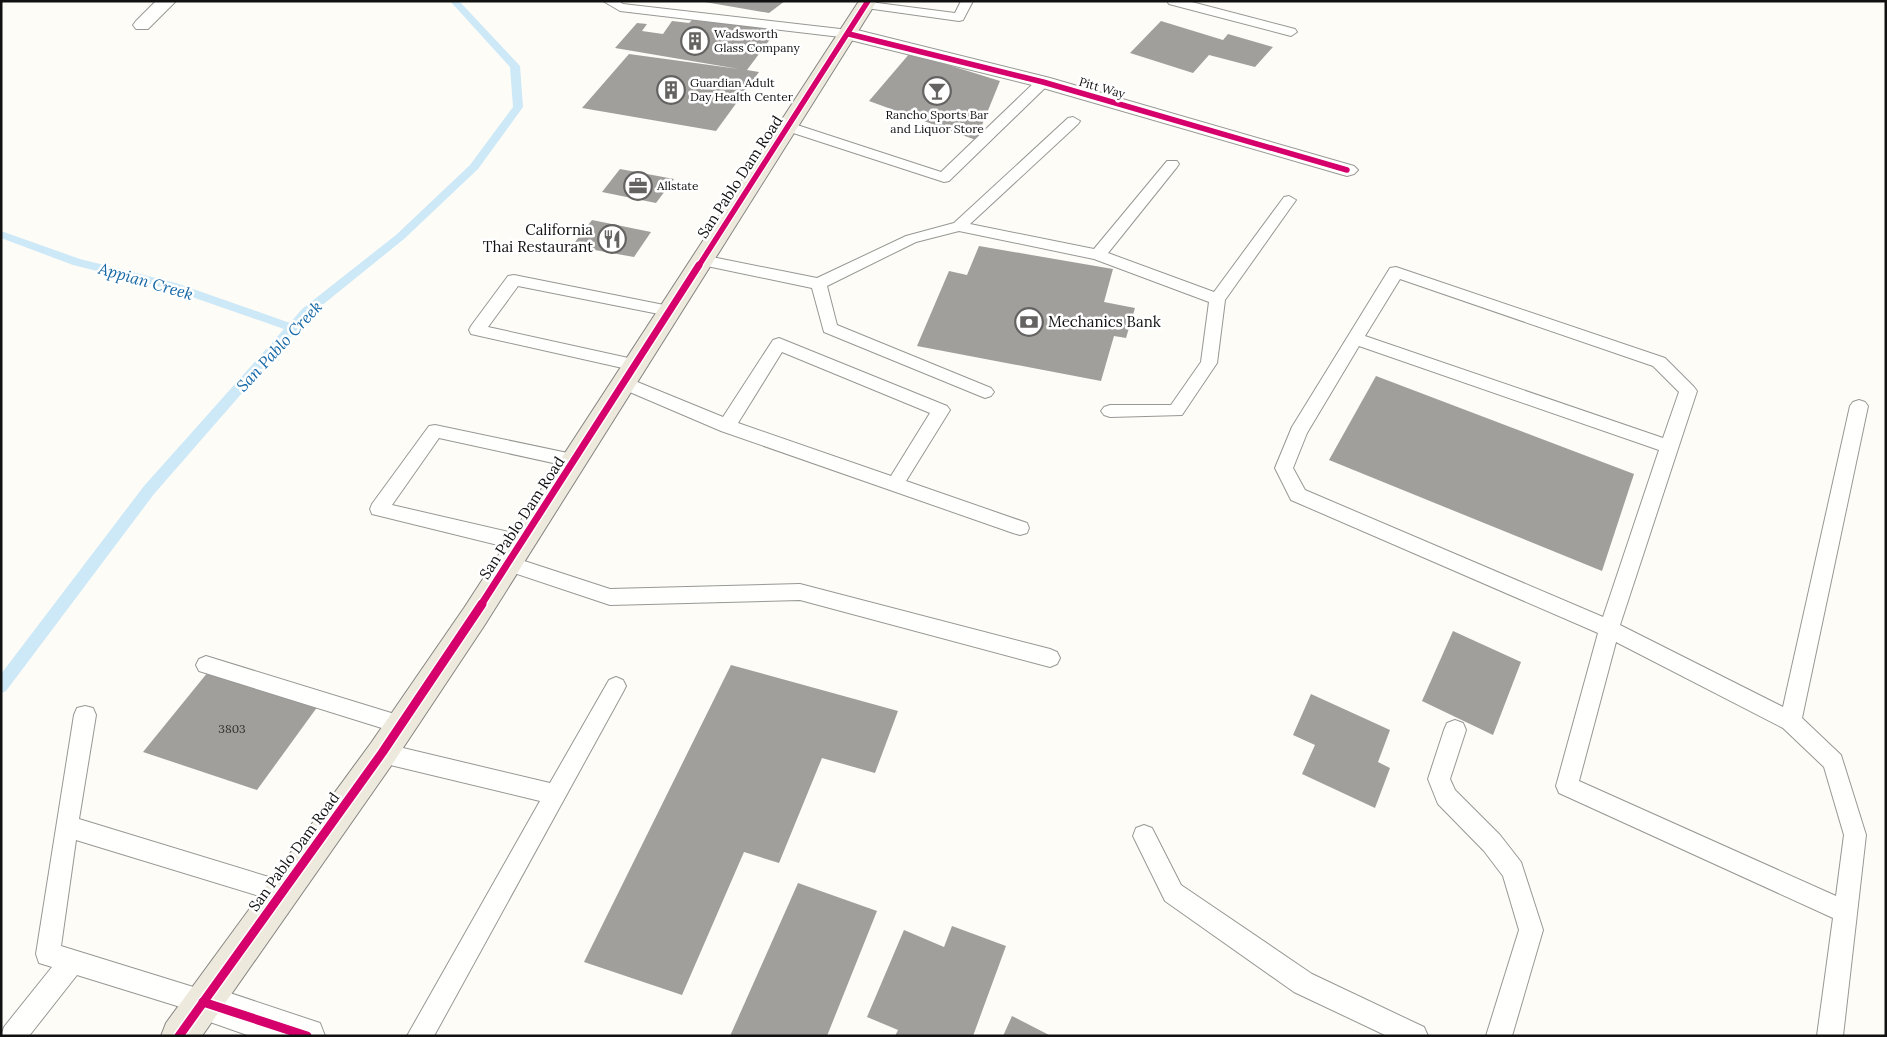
<svg xmlns="http://www.w3.org/2000/svg" width="1887" height="1037" font-family="Lora,serif">
	<style>
		.lines { fill: none; stroke-linecap: round; stroke-linejoin: round }
		.stream { fill: #cde8f7; fill-rule: evenodd }
		.building { fill: #a19f9c }
		.lane-casing { stroke: #979795; stroke-width: 2 }
		.street-casing { stroke: #979795; stroke-width: 2 }
		.primary-casing { stroke: #858482; stroke-width: 2 }
		.lane { fill: #fffffe; fill-rule: evenodd }
		.street { fill: #fffffe; fill-rule: evenodd }
		.primary { fill: #ede9dc; fill-rule: evenodd }
		.cycleway-far2-casing { stroke: #fff; stroke-width: 8 }
		.cycleway-far1-casing { stroke: #fff; stroke-width: 10 }
		.cycleway-casing { stroke: #fff; stroke-width: 12 }
		.cycleway-far2 { stroke: #d6006c; stroke-width: 5.5 }
		.cycleway-far1 { stroke: #d6006c; stroke-width: 7 }
		.cycleway { stroke: #d6006c; stroke-width: 9 }
		.labels { text-anchor: middle; stroke-width: 5; stroke-linejoin: round; paint-order: stroke }
		.far-poi-label { font-size: 12px; fill: #111; stroke: #fff; text-anchor: start }
		.far-street-label { font-size: 12px; fill: #111; stroke: #fff }
		.number-label { font-size: 12px; fill: #353434 }
		.street-label { font-size: 15px; fill: #111; stroke: #fff }
		.poi-label { font-size: 15px; fill: #111; stroke: #fff; text-anchor: end }
		.water-label { font-size: 16px; font-style: italic; fill: #1768a6; stroke: #fff }
	</style>
	<rect width="100%" height="100%" fill="#fdfcf7"/>
	<g class="lines">
		<polygon class="stream" points="450,1 459,1 520,66 523,107 478,169 404,239 310,315 154,494 6,691 1,693 1,674 144,486 284,329 169,289 73,265 1,238 1,231 80,259 176,283 290,323 302,309 396,235 470,165 513,107 510,67"/>
	</g>
	<g class="building">
		<polygon points="699,1 785,1 769,13"/>
		<polygon points="695,17 777,30 747,70 759,72 716,131 582,108 629,54 739,69 615,48 637,23 647,24 642,31 663,34 672,21 689,23"/>
		<polygon points="1161,21 1223,40 1228,34 1273,47 1255,67 1209,55 1193,73 1130,53"/>
		<polygon points="910,53 1000,81 976,140 869,101"/>
		<polygon points="620,169 674,179 656,203 602,192"/>
		<polygon points="592,220 651,232 634,257 572,246"/>
		<polygon points="979,246 1113,269 1104,302 1135,308 1126,338 1114,336 1101,381 917,346 949,271 967,275"/>
		<polygon points="1376,376 1634,474 1602,571 1329,460"/>
		<polygon points="1453,631 1521,662 1493,735 1422,701"/>
		<polygon points="731,665 898,711 875,773 822,758 779,863 744,852 682,995 584,962"/>
		<polygon points="208,672 318,706 257,790 143,752"/>
		<polygon points="1311,694 1390,730 1378,762 1390,768 1375,808 1302,774 1315,745 1293,735"/>
		<polygon points="798,883 877,911 827,1036 730,1036"/>
		<polygon points="952,926 1006,946 973,1036 895,1036 898,1030 867,1017 904,930 944,947"/>
		<polygon points="1012,1016 1051,1036 1003,1036"/>
	</g>
	<g class="lines">
		<defs>
			<g id="lane">
				<polygon points="603,1 619,1 623,4 849,30 855,34 849,38 620,11"/>
				<polygon points="862,1 955,13 961,1 973,1 963,20 959,21 866,8 860,4"/>
				<polygon points="1167,1 1188,1 1295,29 1297,32 1291,36 1169,4"/>
				<polygon points="1043,78 1048,79 1050,82 1048,85 949,181 944,182 784,130 782,127 784,124 794,124 941,172 1038,79"/>
				<polygon points="1073,117 1080,121 1078,124 970,224 1094,249 1167,161 1177,161 1179,164 1177,167 1108,253 1214,292 1284,197 1289,196 1296,200 1225,300 1217,363 1182,415 1110,417 1104,415 1101,411 1104,407 1110,405 1171,405 1201,362 1209,302 1094,259 959,231 916,242 827,286 837,325 991,388 994,392 991,396 985,398 824,332 812,288 702,265 694,260 702,255 817,278 906,236 954,223 1068,118"/>
				<path d="M1396,267L1665,358L1694,387L1697,391L1620,625L1783,707L1850,406L1853,402L1859,400L1865,402L1868,406L1802,718L1841,755L1866,835L1843,1036H1817L1833,918L1559,793L1556,786L1598,633L1291,500L1275,468L1292,427L1390,268ZM1400,279L1653,366L1679,392L1663,438L1365,336ZM1359,346L1659,450L1603,617L1305,490L1293,468L1307,433ZM1616,642L1783,728L1824,767L1844,835L1836,896L1579,781Z"/>
				<polygon points="514,275 669,306 675,307 677,311 675,315 669,316 518,286 488,327 642,361 644,365 642,369 636,371 471,334 469,330 471,326 508,276"/>
				<path d="M779,338L947,406L950,410L906,481L1027,523L1029,528L1027,533L1020,535L1013,533L721,431L618,387L615,383L618,379L624,377L630,379L723,417L773,340ZM782,352L930,413L891,476L738,423Z"/>
				<polygon points="435,425 582,456 585,461 582,466 576,468 439,438 392,505 522,535 529,538 532,543 529,548 522,551 372,514 370,509 372,504 429,426"/>
				<polygon points="509,556 610,589 800,584 1050,649 1057,652 1060,658 1057,664 1050,667 800,600 610,605 502,569 499,564 502,559"/>
				<polygon points="206,656 401,716 409,718 412,725 409,732 401,734 199,671 196,665 199,659"/>
				<polygon points="616,677 623,680 626,686 623,692 434,1036 407,1036 540,801 382,763 374,760 371,753 374,746 382,743 550,783 609,680"/>
				<polygon points="85,706 93,708 96,715 79,819 282,881 290,884 294,892 290,900 282,903 76,840 61,946 203,990 212,993 215,1002 212,1011 203,1014 77,975 29,1036 1,1036 4,1027 52,967 39,963 36,954 74,715 77,708"/>
				<polygon points="1455,720 1463,723 1466,730 1450,779 1455,790 1500,835 1521,862 1543,930 1512,1036 1486,1036 1519,930 1503,876 1484,851 1438,804 1428,779 1444,730 1447,723"/>
				<polygon points="1144,825 1152,828 1181,885 1312,974 1424,1027 1428,1036 1387,1036 1294,992 1165,901 1133,836 1136,828"/>
			</g>
			<g id="street">
				<polygon points="156,1 176,1 148,29 136,29 133,25 136,21"/>
				<polygon points="849,28 1050,78 1354,166 1358,170 1354,174 1347,176 1340,174 1036,86 842,38 840,34 842,30"/>
				<polygon points="203,984 320,1023 325,1036 250,1036 190,1015 185,1002 190,989"/>
			</g>
			<polygon id="primary" points="859,1 877,1 484,626 393,763 202,1036 161,1036 166,1023 371,743 464,608"/>
		</defs>
		<use href="#lane" class="lane-casing"/>
		<use href="#street" class="street-casing"/>
		<use href="#primary" class="primary-casing"/>
		<use href="#lane" class="lane"/>
		<use href="#street" class="street"/>
		<use href="#primary" class="primary"/>
		<defs>
			<g id="cycleway-far2">
				<polyline points="849,34 1043,82 1347,170"/>
				<polyline points="698,267 868,1"/>
			</g>
			<polyline id="cycleway-far1" points="481,605 699,265"/>
			<g id="cycleway">
				<polyline points="203,1002 307,1036"/>
				<polyline points="179,1036 382,753 482,604"/>
			</g>
		</defs>
		<use href="#cycleway-far2" class="cycleway-far2-casing"/>
		<use href="#cycleway-far1" class="cycleway-far1-casing"/>
		<use href="#cycleway" class="cycleway-casing"/>
		<use href="#cycleway-far2" class="cycleway-far2"/>
		<use href="#cycleway-far1" class="cycleway-far1"/>
		<use href="#cycleway" class="cycleway"/>
	</g>
	<defs>
		<symbol id="building-ring" viewBox="-11 -11 22 22"><circle r="9.5" fill="#fff" stroke="#646362" stroke-width="1.5"/><path d="M-4-6H4V6H1V3H-1V6H-4ZM-2.5-4.3h1.7v1.8h-1.7ZM.8-4.3h1.7v1.8H.8ZM-2.5-1h1.7V.8h-1.7ZM.8-1h1.7V.8H.8Z" fill="#646362"/></symbol>
		<symbol id="bar-ring" viewBox="-11 -11 22 22"><circle r="9.5" fill="#fff" stroke="#646362" stroke-width="1.5"/><path d="M-6-5H6L.8 .8V4.5H3.5V6h-7V4.5H-.8V.8Z" fill="#646362"/></symbol>
		<symbol id="office-ring" viewBox="-11 -11 22 22"><circle r="9.5" fill="#fff" stroke="#646362" stroke-width="1.5"/><path d="M-6-3h4V-5.5h4V-3h4V5H-6ZM-1-4.5V-3h2v-1.5ZM-6 0V1H6V0Z" fill="#646362"/></symbol>
		<symbol id="restaurant-ring" viewBox="-11 -11 22 22"><circle r="9.5" fill="#fff" stroke="#646362" stroke-width="1.5"/><path d="M-5-6h1v4h1v-4h1v4h1v-4h1v5L-1.5 .5V6h-2V.5L-5-1ZM5-6V6H3V1.5H1.5Q1.5-4 5-6Z" fill="#646362"/></symbol>
		<symbol id="bank-ring" viewBox="-11 -11 22 22"><circle r="9.5" fill="#fff" stroke="#646362" stroke-width="1.5"/><path d="M-6-4H6V4H-6ZM0-2.3a2.3 2.3 0 1 0 0 4.6a2.3 2.3 0 1 0 0-4.6Z" fill="#646362"/></symbol>
	</defs>
	<g fill-rule="evenodd">
		<use href="#building-ring" x="679" y="25" width="32" height="32"/>
		<use href="#building-ring" x="655" y="74" width="32" height="32"/>
		<use href="#bar-ring" x="921" y="75" width="32" height="32"/>
		<use href="#office-ring" x="622" y="170" width="32" height="32"/>
		<use href="#restaurant-ring" x="596" y="223" width="32" height="32"/>
		<use href="#bank-ring" x="1013" y="306" width="32" height="32"/>
	</g>
	<g class="labels">
		<g class="far-poi-label">
			<text x="714" y="38">Wadsworth<tspan x="714" dy="14">Glass Company</tspan></text>
			<text x="690" y="87">Guardian Adult<tspan x="690" dy="14">Day Health Center</tspan></text>
			<text x="937" y="119" text-anchor="middle">Rancho Sports Bar<tspan x="937" dy="14">and Liquor Store</tspan></text>
			<text x="657" y="190">Allstate</text>
		</g>
		<g class="far-street-label">
			<text transform="translate(1102 88) rotate(16)" y="4">Pitt Way</text>
		</g>
		<g class="number-label">
			<text x="232" y="733">3803</text>
		</g>
		<g class="street-label">
			<text transform="translate(740 177) rotate(-57)" y="5">San Pablo Dam Road</text>
			<text transform="translate(522 518) rotate(-57)" y="5">San Pablo Dam Road</text>
			<text transform="translate(294 852) rotate(-54)" y="5">San Pablo Dam Road</text>
		</g>
		<g class="poi-label">
			<text x="593" y="235">California<tspan x="593" dy="17">Thai Restaurant</tspan></text>
			<text x="1048" y="327" text-anchor="start">Mechanics Bank</text>
		</g>
		<g class="water-label">
			<text transform="translate(146 281) rotate(16)" y="6">Appian Creek</text>
			<text transform="translate(279 346) rotate(-47)" y="6">San Pablo Creek</text>
		</g>
	</g>
	<rect width="1887" height="1037" fill="none" stroke="#111111" stroke-width="5"/>
</svg>
